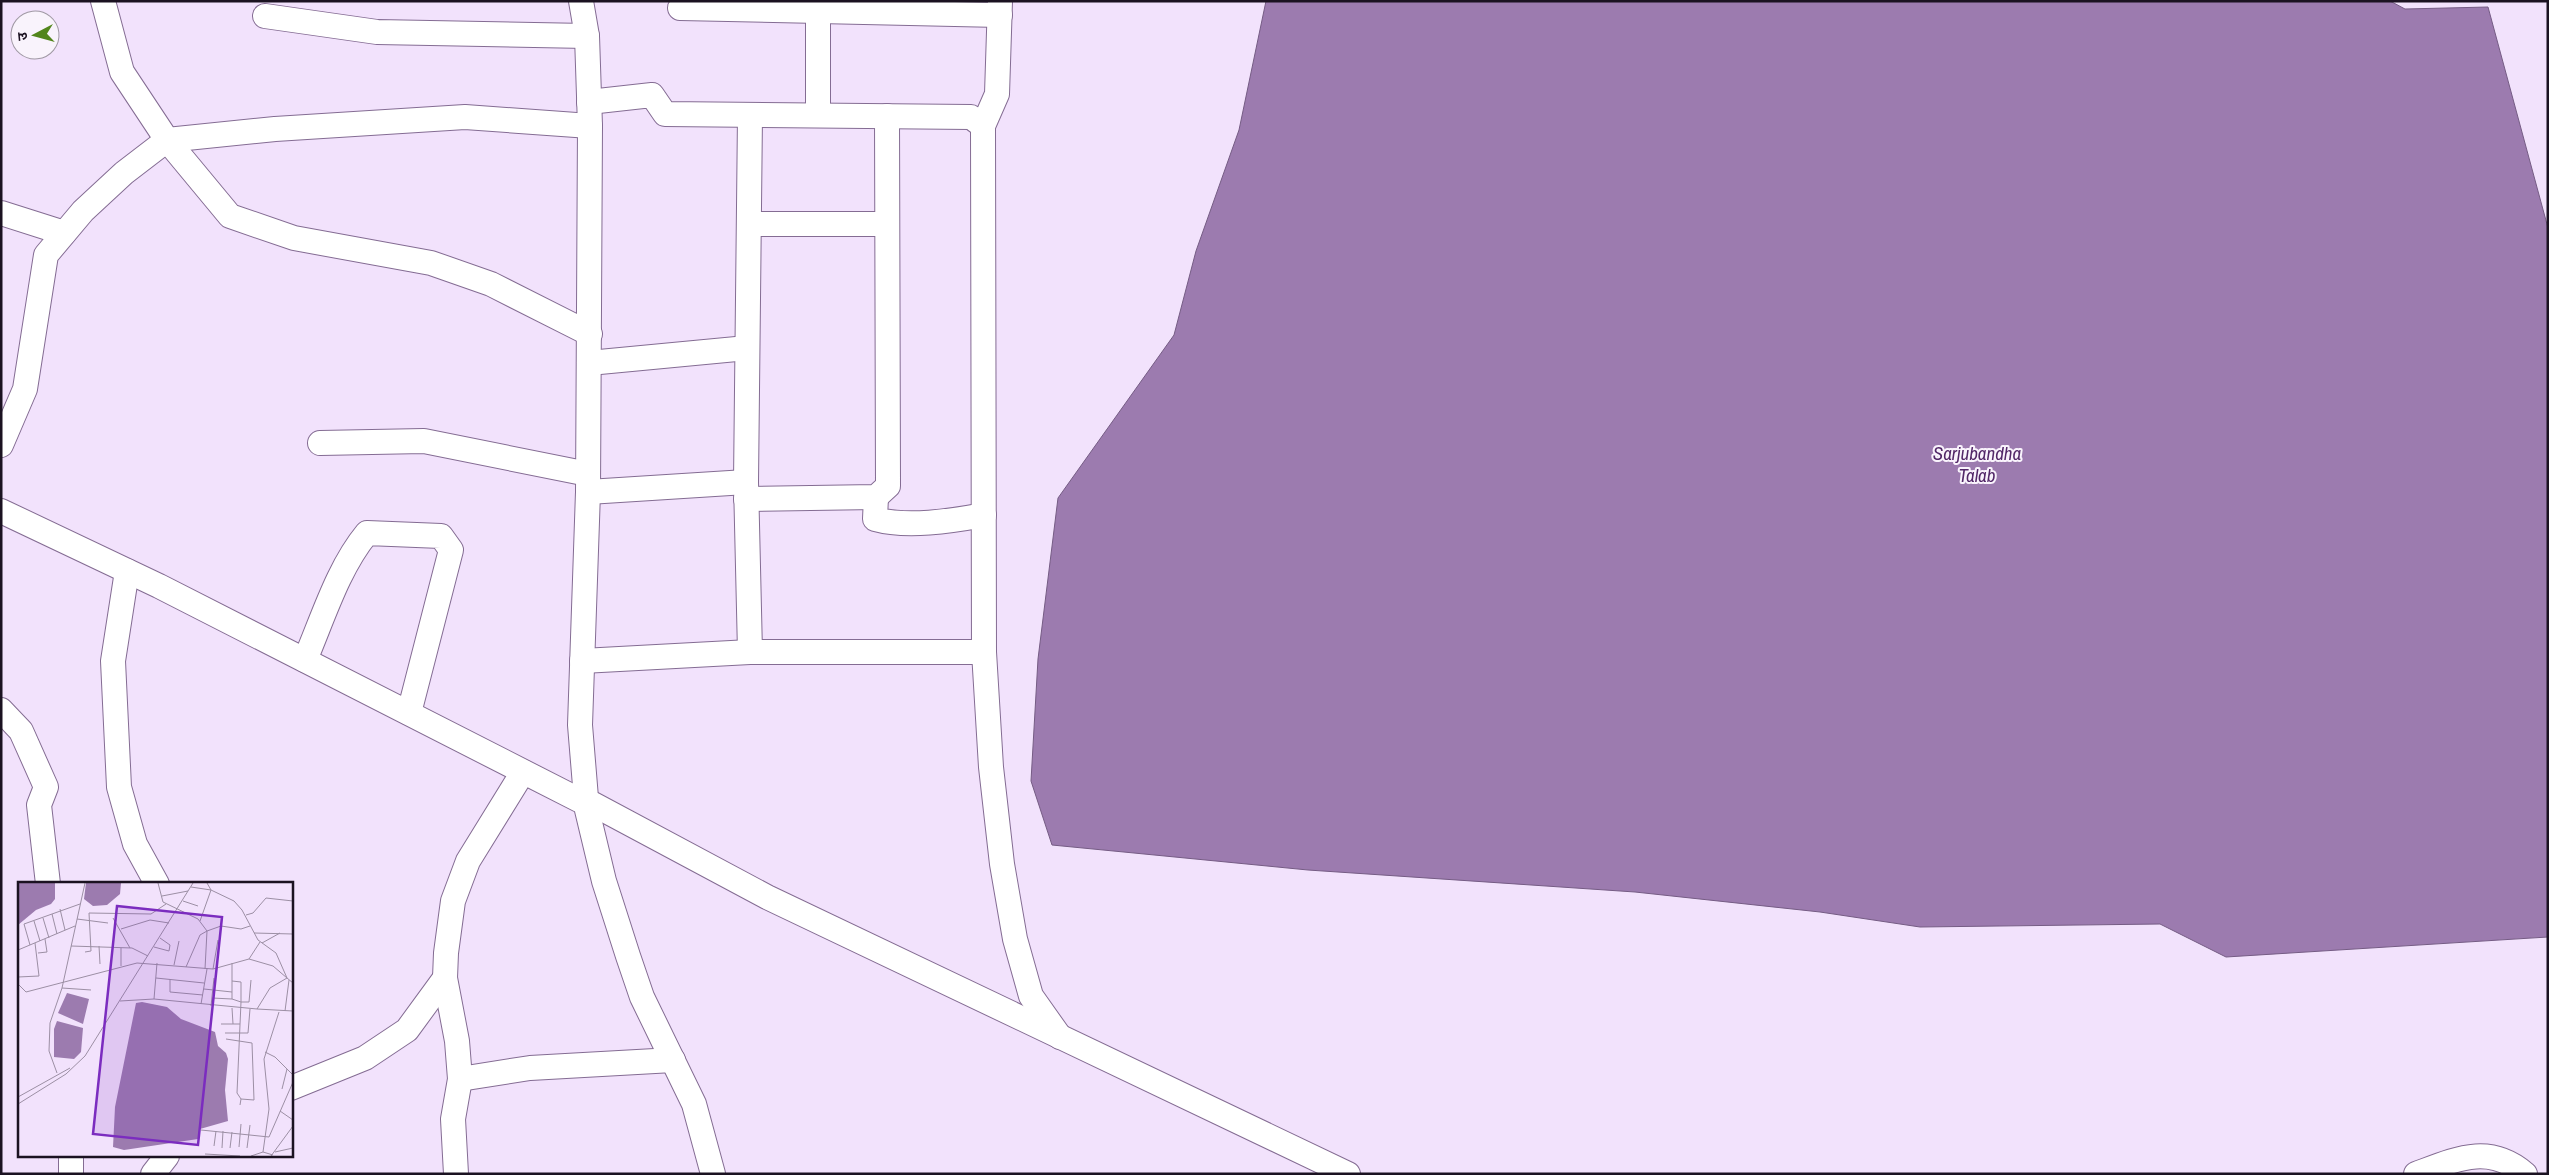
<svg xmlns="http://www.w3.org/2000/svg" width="2549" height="1175" font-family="'Archivo Narrow','Noto Sans Devanagari',sans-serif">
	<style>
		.water { fill: #9c7baf; stroke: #755c84 }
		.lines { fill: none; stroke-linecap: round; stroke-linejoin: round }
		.minor-casing { stroke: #846c93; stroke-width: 26 }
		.minor { stroke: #fff; stroke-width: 24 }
		.labels { text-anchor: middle; stroke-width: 4; stroke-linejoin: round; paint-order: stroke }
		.water-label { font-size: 19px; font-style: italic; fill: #522768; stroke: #f9f3fc }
		.inset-road { fill: none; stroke: #9c8fa4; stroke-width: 1 }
		.view { fill: #7b2cbf; fill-opacity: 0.15; stroke: #7b2cbf; stroke-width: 2.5 }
		.inset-edge { fill: none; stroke: #1b1221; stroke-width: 2.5 }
	</style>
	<rect width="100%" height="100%" fill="#f2e2fc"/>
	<polygon class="water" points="1266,1 2390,1 2405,9 2488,7 2548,228 2548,937 2226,957 2160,924 1920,927 1820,912 1635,892 1308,870 1052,845 1031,781 1038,659 1058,498 1174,335 1196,251 1239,130"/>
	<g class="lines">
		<defs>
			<g id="minor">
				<polyline points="103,1 122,72 167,140 230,216 294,238 431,263 491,284 590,334"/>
				<polyline points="581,1 587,36 590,126 588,492 580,725 587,810 604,881 628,956 642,997 694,1104 713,1174"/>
				<polyline points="818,1 818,115"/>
				<polyline points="1000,1 997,94 983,126 984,652 991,767 1002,864 1015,939 1031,996 1060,1037"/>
				<polyline points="680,8 1000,15"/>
				<polyline points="265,16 377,32 587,36"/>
				<polyline points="589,102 652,95 665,114 971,117 983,126"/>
				<polyline points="1,213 64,233"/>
				<polyline points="749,224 887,224"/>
				<polyline points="589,363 747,348"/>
				<polyline points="320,443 424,441 588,474"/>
				<polyline points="1,445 25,389 46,255 83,211 124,173 167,140 275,129 465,117 590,126"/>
				<polyline points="588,492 746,482"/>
				<path d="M876,497L875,519C907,528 951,521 984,515"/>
				<polyline points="746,499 876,497 888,486 887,116"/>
				<polyline points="1,511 159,586 579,800 593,804 767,897 1348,1174"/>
				<polyline points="127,571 113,661 119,787 135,844 157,884"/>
				<polyline points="750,652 746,482 750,115"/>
				<path d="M305,660C323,618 338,568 367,533L441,536L451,550L409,713"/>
				<polyline points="582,661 750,652 984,652"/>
				<polyline points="1,710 21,731 46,787 39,805 48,884"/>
				<polyline points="460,1079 530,1068 673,1060"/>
				<polyline points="291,1088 365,1058 407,1030 445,978"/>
				<polyline points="71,1156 71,1174"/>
				<polyline points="153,1174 167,1156"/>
				<polyline points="456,1174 453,1119 460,1079 457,1041 445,978 446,953 453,901 468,861 523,772"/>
				<path d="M2416,1174C2456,1159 2489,1143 2525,1174"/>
			</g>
		</defs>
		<use href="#minor" class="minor-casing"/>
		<use href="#minor" class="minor"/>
	</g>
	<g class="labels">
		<g class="water-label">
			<text x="1977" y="460">Sarjubandha<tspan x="1977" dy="22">Talab</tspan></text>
		</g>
	</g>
	<g transform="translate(18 882)">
		<rect width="275" height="275" fill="#f2e2fc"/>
		<path d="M0,1H37V17L33,22L18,28L0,43ZM68,1H103L102,12L89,23L75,24L66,17ZM49,111L71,117L65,142L40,131ZM124,120L149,125L163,137L197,150L200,164L208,171L210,177L207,208L210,239L182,247L180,257L106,268L95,265L97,225L118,121ZM39,139L65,146L63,170L56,177L36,175V147Z" fill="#9c7baf"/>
		<path class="inset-road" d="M140,1L145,20L180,37L189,49L187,87M189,1L193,8L216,19L224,28L240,58L258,71L269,96L275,101M173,5L193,8L182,39M144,14L170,9M165,19L180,24M42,27L47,48M34,32L39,52M228,33L235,31L248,16L275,19M25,36L31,56M95,36L112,66M59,37L90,41M16,39L22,59M103,47L132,38L151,41M236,51L275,52M244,61L262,51M12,63L6,42L62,22M53,64L114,66L130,74M81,64L82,82M136,65L151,69L152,63L142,56M0,68L57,44M67,70L73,69L71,31L133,32L148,22M20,71L29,70L27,57M231,77L242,60M214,81V117L223,120L219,211L223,217M156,83L161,59M103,84V66M168,85L182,53L189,49L203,44L223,47L232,44M195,87L200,58M0,95L21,94L17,61M138,96L186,101M152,97V110L185,113M214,99L223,100V120H231L233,98M0,102L8,110L119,81L195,87L231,77L255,84L269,96L252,106L239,127L275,129M44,106L73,108M186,107L214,110M194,116L214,117M136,117L139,81M102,119L136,117L239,127M183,122L189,87M193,124L196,96M214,126L215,142M267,129L271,98M203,142H222M207,151H230L232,127M208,157L234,161L236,218L223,217L222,223M247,170L257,175L275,193M39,191L31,169L32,141L44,106L67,1M264,207L269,187M0,215L52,186M0,222L48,192L67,174L175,1M262,229L275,238M183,248L251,255L275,200M196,264L198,249M221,265L223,242M204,266L205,249M212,266L214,250M229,266L232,243M245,270L251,227L246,177L261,130M257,270L275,266M187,272L222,274M233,274L245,270L255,273M253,274L275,244"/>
		<path class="view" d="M99,24L204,35L180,263L75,252Z"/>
		<rect width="275" height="275" class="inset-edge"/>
	</g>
	<rect width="2549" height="1175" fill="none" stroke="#1b1221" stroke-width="5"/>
	<g transform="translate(35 35) rotate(264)"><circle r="24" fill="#f9f3fc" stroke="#a099a4"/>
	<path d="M0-4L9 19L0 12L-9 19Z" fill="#52851b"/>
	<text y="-8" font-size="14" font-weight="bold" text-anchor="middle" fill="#1b1221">उ</text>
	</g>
</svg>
